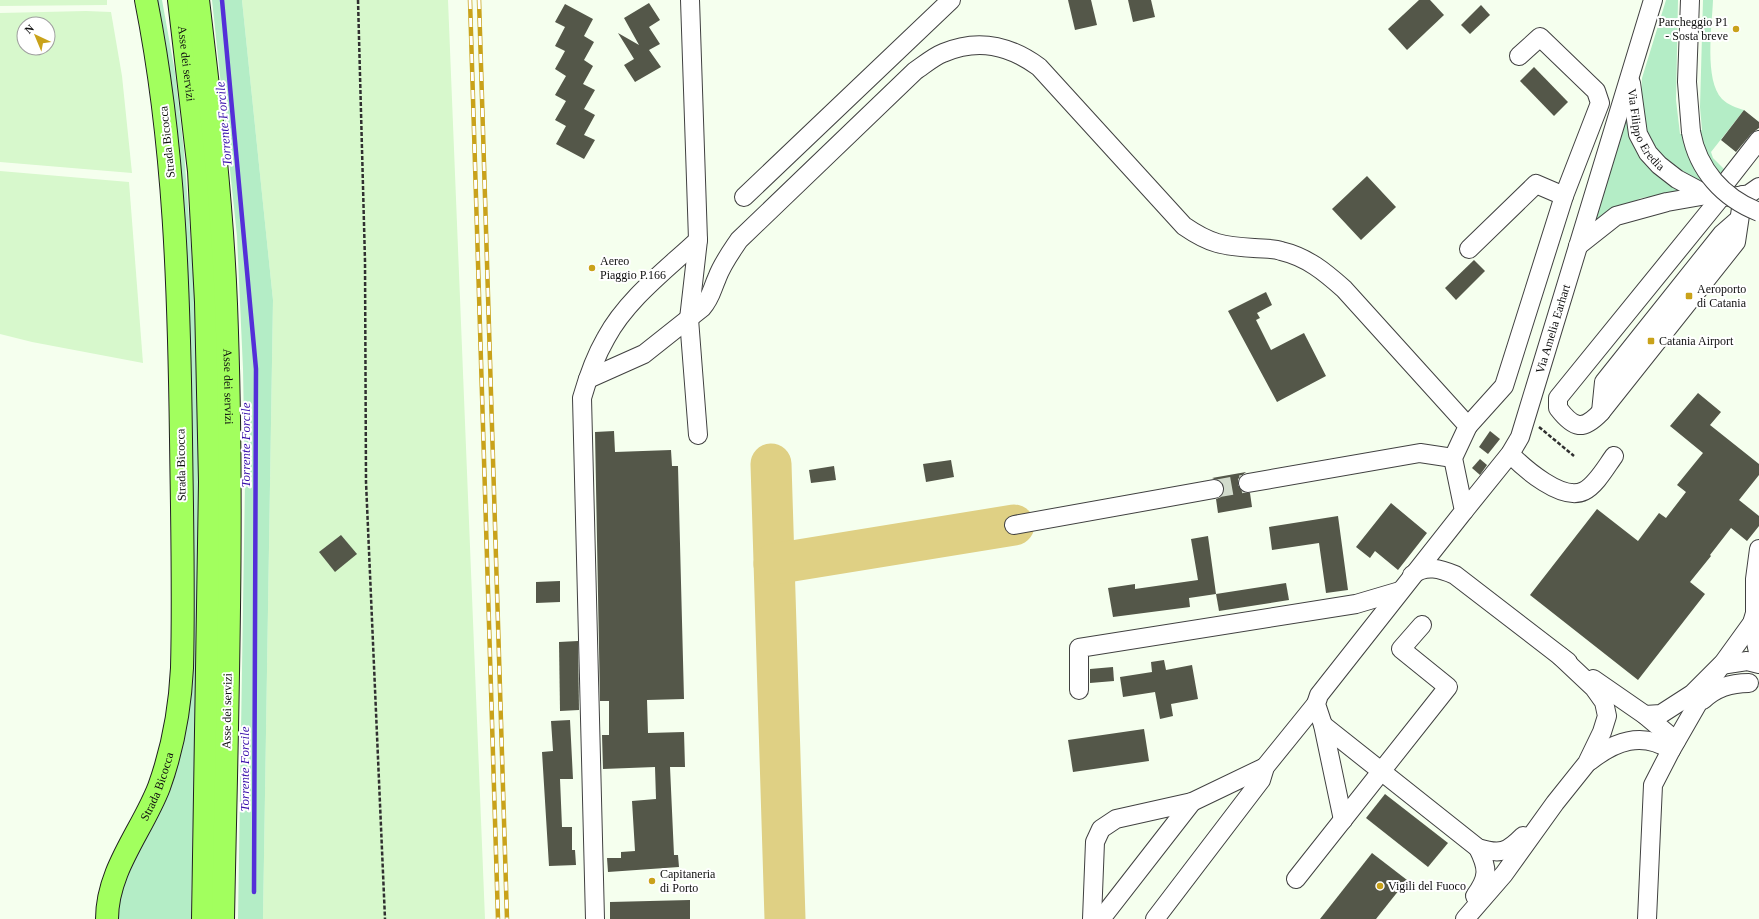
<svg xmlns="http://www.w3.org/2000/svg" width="1759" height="919" font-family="'Times New Roman',serif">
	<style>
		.farmland { fill: #d7f8cc; fill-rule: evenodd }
		.green { fill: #b4edc6 }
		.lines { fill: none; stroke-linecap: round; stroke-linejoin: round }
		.stream { stroke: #542fd8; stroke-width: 4.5 }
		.taxiway { stroke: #dfd084; stroke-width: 41 }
		.building { fill: #545749 }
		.minor-tunnel { stroke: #d2dbcc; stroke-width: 18; stroke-dasharray: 18 9; stroke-linecap: butt }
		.minor-casing { stroke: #414141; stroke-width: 20 }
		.major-casing { stroke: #1f1f1f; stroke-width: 24 }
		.path { stroke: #303030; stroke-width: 2.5; stroke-dasharray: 4 2; stroke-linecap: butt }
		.minor { stroke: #fff; stroke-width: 18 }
		.major { stroke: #a2ff5e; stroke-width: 22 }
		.rail-casing { stroke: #c9a21a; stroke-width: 4.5 }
		.rail { stroke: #fff; stroke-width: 3; stroke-dasharray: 9; stroke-linecap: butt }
		.minor-bridge-casing { stroke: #414141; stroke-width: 20; stroke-linecap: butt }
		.minor-bridge { stroke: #fff; stroke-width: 18 }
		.poi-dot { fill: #c9a21a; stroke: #fff; stroke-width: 1.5 }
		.labels { text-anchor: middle; stroke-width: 4; stroke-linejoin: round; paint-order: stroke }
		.poi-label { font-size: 12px; fill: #0e0e0e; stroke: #fff; text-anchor: start }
		.street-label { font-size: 12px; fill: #0e0e0e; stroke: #fff }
		.water-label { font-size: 13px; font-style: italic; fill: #350caa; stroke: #fff }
	</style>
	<rect width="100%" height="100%" fill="#f5ffee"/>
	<g class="farmland">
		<polygon points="0,0 107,0 107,5 0,6"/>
		<polygon points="242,0 448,0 485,919 263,919 273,300"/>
		<path d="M86,11L111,12L122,76L132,173L0,162V13ZM24,24H48V48H24Z"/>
		<polygon points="0,171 129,182 143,363 32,342 0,334"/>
	</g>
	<g class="green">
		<polygon points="156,0 162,0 175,72 184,151 195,301 200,481 191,919 118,919 118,908 125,881 188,704"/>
		<polygon points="212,0 242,0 273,300 263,919 238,919 245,482 243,369 237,236"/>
		<path d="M1666,0H1678L1676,100L1680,134L1702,130L1700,107L1703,0H1713C1712,26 1704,80 1722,99C1728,105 1737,108 1744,110L1711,152L1713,158L1726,171L1717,178L1701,181L1690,177L1666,162L1647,134L1641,96L1642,78Z"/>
		<polygon points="1628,114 1691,192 1641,198 1617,210 1588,229"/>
	</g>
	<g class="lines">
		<polyline class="stream" points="222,0 256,369 254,892"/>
		<g class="taxiway">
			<polyline points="771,464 785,919"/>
			<polyline points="774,564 1014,525"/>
		</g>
	</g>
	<g class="building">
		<polygon points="1068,0 1091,0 1097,25 1075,30"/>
		<polygon points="1128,0 1151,0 1155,17 1133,22"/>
		<polygon points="1419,0 1430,0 1444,15 1407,50 1388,29"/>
		<polygon points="649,3 660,20 649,27 660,44 649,50 661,67 635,82 624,65 634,59 618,33 639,45 624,18"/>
		<polygon points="565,4 593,19 584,36 594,42 584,60 593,66 583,84 595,90 584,109 595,115 584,135 595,140 584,159 556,144 566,126 555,120 566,101 555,95 566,76 555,69 565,51 555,46 565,27 555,22"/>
		<polygon points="1481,5 1490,15 1470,34 1461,25"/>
		<polygon points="1534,67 1568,102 1554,116 1520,81"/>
		<polygon points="1744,110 1759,122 1759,128 1751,134 1736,152 1721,140"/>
		<polygon points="1367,176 1396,207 1361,240 1332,209"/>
		<polygon points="1474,260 1485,271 1456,300 1445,288"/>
		<polygon points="1266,292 1272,305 1257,313 1260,318 1256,320 1271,350 1304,333 1326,376 1277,402 1228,311"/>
		<polygon points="1698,393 1721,412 1710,425 1759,464 1759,475 1739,500 1759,516 1759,526 1747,541 1731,528 1710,555 1711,556 1690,582 1705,594 1638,680 1530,595 1597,509 1638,541 1659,513 1666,518 1686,492 1677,485 1703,453 1670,426"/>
		<polygon points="614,431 615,452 671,450 672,466 678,466 684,699 647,700 648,733 684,732 685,767 670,767 674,855 678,855 679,867 608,872 607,858 621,858 621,852 635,851 632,801 656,799 655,767 603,769 602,735 609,735 609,701 600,701 595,432"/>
		<polygon points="1490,431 1500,439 1488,454 1479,447"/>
		<polygon points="1480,459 1487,465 1480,475 1472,468"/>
		<polygon points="951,460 954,477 926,482 923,464"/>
		<polygon points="834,466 836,480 811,483 809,470"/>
		<polygon points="1246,472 1238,479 1238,485 1244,493 1250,493 1252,507 1218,513 1216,499 1221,497 1224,488 1222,482 1212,478"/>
		<polygon points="1391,503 1427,533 1398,570 1375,551 1370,558 1356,547"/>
		<polygon points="1338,516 1348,590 1326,593 1319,543 1272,550 1269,527"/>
		<polygon points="341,535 357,554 335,572 319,552"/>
		<polygon points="1208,536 1216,594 1189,598 1190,607 1113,617 1108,588 1135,584 1135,589 1198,580 1191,539"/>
		<polygon points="560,581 560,602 536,603 536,582"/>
		<polygon points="1286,583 1289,600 1219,611 1216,594"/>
		<polygon points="578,641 579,710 560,711 559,642"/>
		<polygon points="1164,660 1166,670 1192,665 1198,699 1171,704 1173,716 1160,719 1155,692 1123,697 1120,677 1152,672 1151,662"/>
		<polygon points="1113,667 1114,681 1090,683 1090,669"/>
		<polygon points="570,720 573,779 560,779 562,827 572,827 572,850 575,850 576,865 549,866 542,752 553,751 551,721"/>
		<polygon points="1144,729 1149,761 1073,772 1068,740"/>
		<polygon points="1385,794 1448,843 1428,867 1366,818"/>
		<polygon points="1372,853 1407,880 1376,919 1320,919"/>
		<polygon points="690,900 690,919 610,919 610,902"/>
	</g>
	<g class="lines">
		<polyline class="minor-tunnel" points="1214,489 1248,483"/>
		<defs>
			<g id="minor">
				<polyline points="690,0 698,240 689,319 698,435"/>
				<polyline points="1690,0 1687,82 1691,132"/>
				<path id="s1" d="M1631,83L1638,134L1648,153L1659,165L1677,179L1707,195L1732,197L1749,194L1759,187"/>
				<path d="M1722,196L1558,398V408C1574,429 1583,431 1601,412L1736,242L1743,195"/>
				<polyline points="744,197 951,0"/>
				<polyline points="1578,246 1616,216 1667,202 1707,195 1720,190 1759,140"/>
				<polyline points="1469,249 1536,184 1564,196"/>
				<path d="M588,379L644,354L702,308C711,298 712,289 717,278C722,264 731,252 739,240L915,71C924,65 933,57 943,53C978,38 1009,45 1039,67L1184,226C1210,244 1223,246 1254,248C1263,249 1273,248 1281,251C1307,257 1325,272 1344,289L1468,426L1453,458L1464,511L1319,695L1316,704L1323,725L1343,820"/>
				<polyline points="1601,412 1604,382 1722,234 1738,220"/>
				<polyline points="1468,426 1504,386 1564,196 1600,103 1596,91 1540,37 1519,56"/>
				<path d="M1510,454C1524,468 1562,502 1584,491C1596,485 1606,467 1614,456"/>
				<polyline points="1248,483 1420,453 1453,458"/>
				<path id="s2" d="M1464,511L1510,454L1520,437L1653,0"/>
				<polyline points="1014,525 1214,489"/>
				<path d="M1412,575C1426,564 1441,569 1455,575L1568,662"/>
				<polyline points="1752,623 1759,657"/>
				<polyline points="1593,679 1645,715 1676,741"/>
				<polyline points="1079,690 1079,648 1356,604 1400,591"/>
				<path d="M1703,700C1716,687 1731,683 1749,683"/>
				<polyline points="1645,715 1661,714 1692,694 1721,665 1747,661 1759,664"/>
				<path d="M1323,725L1478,848C1501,855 1507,852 1523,836"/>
				<path d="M1590,761C1615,741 1642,731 1671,750"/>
				<polyline points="1296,879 1448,687 1401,649 1422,625"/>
				<path d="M1475,896C1489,877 1488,868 1478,848"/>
				<path d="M595,919L582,398C588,377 595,357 606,338C627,299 666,270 698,240"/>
				<polyline points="1092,919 1095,842 1101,829 1116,819 1192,802 1265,767"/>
				<polyline points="1101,919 1192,802"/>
				<polyline points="1155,919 1261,780 1265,767 1316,704"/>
				<polyline points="1465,919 1504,874 1555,803 1587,763 1602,732 1607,716 1604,702 1594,688 1560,656"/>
				<polyline points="1647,919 1653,785 1671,750 1713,677 1752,623 1755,613 1755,579 1759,549"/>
			</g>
			<g id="major">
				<path id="s3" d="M179,0L199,171L206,302L210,482L203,919"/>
				<path id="s4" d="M198,0C210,101 222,202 226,304C234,509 227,714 223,919"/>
				<path id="s5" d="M107,919C107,870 142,831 159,787C173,748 180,709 182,668C184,592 182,515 181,439C179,291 175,146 146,0"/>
			</g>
		</defs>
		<use href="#minor" class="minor-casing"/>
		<use href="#major" class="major-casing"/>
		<g class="path">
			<polyline points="358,0 365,261 366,482 385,919"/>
			<polyline points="1539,427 1574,456"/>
		</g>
		<use href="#minor" class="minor"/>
		<use href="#major" class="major"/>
		<defs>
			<g id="rail">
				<polyline points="470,0 498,919"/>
				<polyline points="479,0 507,919"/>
			</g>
		</defs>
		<use href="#rail" class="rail-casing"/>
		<use href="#rail" class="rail"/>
		<defs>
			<path id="minor-bridge" d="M1691,132C1698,170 1723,198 1759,212"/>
		</defs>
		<use href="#minor-bridge" class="minor-bridge-casing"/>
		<use href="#minor-bridge" class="minor-bridge"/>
	</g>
	<g class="poi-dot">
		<circle cx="1736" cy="29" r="4"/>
		<circle cx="592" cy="268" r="4"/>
		<rect x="1685" y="292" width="8" height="8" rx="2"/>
		<rect x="1647" y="337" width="8" height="8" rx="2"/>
		<circle cx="652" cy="881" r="4"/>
		<circle cx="1380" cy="886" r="4"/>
	</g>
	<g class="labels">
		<g class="poi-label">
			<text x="1728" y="26" text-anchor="end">Parcheggio P1<tspan x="1728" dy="14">- Sosta breve</tspan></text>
			<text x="600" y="265">Aereo<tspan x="600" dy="14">Piaggio P.166</tspan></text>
			<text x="1697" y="293">Aeroporto<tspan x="1697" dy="14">di Catania</tspan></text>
			<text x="1659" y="345">Catania Airport</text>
			<text x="660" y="878">Capitaneria<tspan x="660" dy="14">di Porto</tspan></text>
			<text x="1388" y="890">Vigili del Fuoco</text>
		</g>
		<g class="street-label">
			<text dy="4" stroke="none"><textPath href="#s3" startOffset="64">Asse dei servizi</textPath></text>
			<text dy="4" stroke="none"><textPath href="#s1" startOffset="50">Via Filippo Eredia</textPath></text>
			<text transform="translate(167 142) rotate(-96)" y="4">Strada Bicocca</text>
			<text dy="4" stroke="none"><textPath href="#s2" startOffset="206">Via Amelia Earhart</textPath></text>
			<text dy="4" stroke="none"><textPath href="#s4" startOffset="388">Asse dei servizi</textPath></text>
			<text transform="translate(181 465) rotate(-91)" y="4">Strada Bicocca</text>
			<text transform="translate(227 711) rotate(-89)" y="4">Asse dei servizi</text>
			<text dy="4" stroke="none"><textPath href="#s5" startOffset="143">Strada Bicocca</textPath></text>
		</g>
		<g class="water-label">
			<text transform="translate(223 124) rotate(-95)" y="5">Torrente Forcile</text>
			<text transform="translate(245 445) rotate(-90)" y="5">Torrente Forcile</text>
			<text transform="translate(244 769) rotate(-90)" y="5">Torrente Forcile</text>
		</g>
	</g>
	<g transform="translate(36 36) rotate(316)"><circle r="19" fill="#ffffff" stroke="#9f9f9f"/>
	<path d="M0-3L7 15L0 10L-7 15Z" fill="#c9a21a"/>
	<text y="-6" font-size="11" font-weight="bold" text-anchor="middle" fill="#0e0e0e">N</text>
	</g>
</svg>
